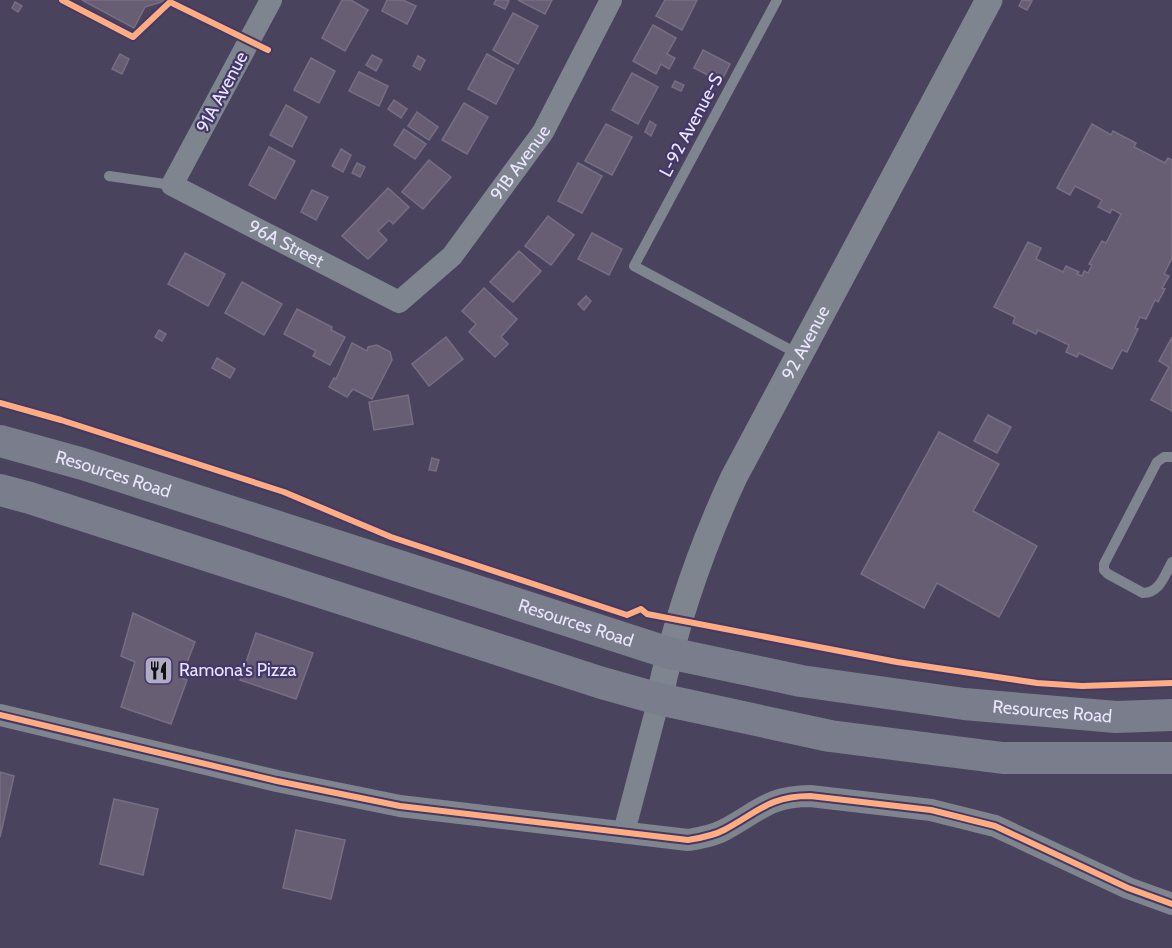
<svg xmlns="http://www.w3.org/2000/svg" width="1172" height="948" font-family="Cabin,sans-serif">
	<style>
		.building { fill: #675e73; stroke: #786e84; stroke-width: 1.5 }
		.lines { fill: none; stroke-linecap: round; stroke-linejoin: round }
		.service { stroke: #7f858e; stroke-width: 10 }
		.minor { stroke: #7f858e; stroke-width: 22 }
		.tertiary { stroke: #7f858e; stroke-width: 27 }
		.secondary { stroke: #7a7e8c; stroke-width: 32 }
		.cycleway-casing { stroke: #443869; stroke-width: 10 }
		.cycleway { stroke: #ffac80; stroke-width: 6 }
		.labels { text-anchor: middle; stroke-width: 4.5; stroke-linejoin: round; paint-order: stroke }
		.street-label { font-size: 18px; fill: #e9e5fd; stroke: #443869 }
		.poi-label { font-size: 18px; fill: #e9e5fd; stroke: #443869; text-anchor: start }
	</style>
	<rect width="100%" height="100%" fill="#4a435e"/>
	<g class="building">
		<polygon points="82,0 168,0 145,7 134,28"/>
		<polygon points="342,0 351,0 368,10 345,51 322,38"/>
		<polygon points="387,0 403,0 416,6 407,24 382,11"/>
		<polygon points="496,0 507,0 509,1 505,9 494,4"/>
		<polygon points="518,0 552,0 545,14"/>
		<polygon points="665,0 697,0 682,30 656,16"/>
		<polygon points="1022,0 1032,1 1027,10 1019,6"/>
		<polygon points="15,2 22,6 18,12 12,8"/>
		<polygon points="513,13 538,26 518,64 493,50"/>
		<polygon points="653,25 676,38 667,54 675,58 669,69 661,64 656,74 633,61"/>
		<polygon points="703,50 730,64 721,82 694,68"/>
		<polygon points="120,54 129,59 122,74 112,69"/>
		<polygon points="487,54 514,69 496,104 468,89"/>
		<polygon points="372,55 382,60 376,71 366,65"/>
		<polygon points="418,56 425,60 420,70 413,66"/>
		<polygon points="311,58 335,71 319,103 294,90"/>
		<polygon points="359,72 388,86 379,106 349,91"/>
		<polygon points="632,73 658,87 638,124 612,110"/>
		<polygon points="675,81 684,85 681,91 672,87"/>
		<polygon points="394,100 407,109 401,118 388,109"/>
		<polygon points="464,103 488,117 467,154 442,140"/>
		<polygon points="286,105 307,117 292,147 270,135"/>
		<polygon points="417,112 438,127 429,140 408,126"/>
		<polygon points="650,121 656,125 651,136 645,132"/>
		<polygon points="606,124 632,137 612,175 585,161"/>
		<polygon points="1092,124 1111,135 1113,131 1136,143 1134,147 1165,163 1168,158 1172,160 1172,258 1164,274 1169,276 1162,288 1165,289 1158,302 1155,300 1146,319 1140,317 1135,328 1138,329 1127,352 1122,350 1112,369 1079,353 1077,357 1066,352 1069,345 1038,330 1036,334 1013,323 1015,317 994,307 1028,242 1041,248 1036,259 1063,272 1066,266 1079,272 1077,274 1082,276 1084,271 1088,273 1092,265 1089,264 1102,241 1106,243 1121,214 1112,209 1110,213 1098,207 1102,200 1075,186 1070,195 1057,188"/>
		<polygon points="404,129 426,144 415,159 394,145"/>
		<polygon points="269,147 295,161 275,199 249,185"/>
		<polygon points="341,149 351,155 343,172 332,166"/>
		<polygon points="429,160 451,177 423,209 402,192"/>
		<polygon points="357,163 365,167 360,177 352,173"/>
		<polygon points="578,163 602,176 582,213 558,201"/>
		<polygon points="388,188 409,207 393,224 389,220 378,231 387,240 368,259 342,236"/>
		<polygon points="312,190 328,197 316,220 301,212"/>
		<polygon points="548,216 574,235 551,265 525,246"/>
		<polygon points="592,233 622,249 609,275 578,259"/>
		<polygon points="519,251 541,271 513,302 490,282"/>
		<polygon points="185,253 225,274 208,306 168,284"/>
		<polygon points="242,282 282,304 264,335 225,313"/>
		<polygon points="484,288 517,319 501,337 508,344 495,357 469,332 476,324 462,311"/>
		<polygon points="586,296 591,301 584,310 578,304"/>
		<polygon points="297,309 332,327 331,330 345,337 330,365 313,356 316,351 284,334"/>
		<polygon points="159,330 166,334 162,341 155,337"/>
		<polygon points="446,337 463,359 429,386 412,364"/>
		<polygon points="1172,337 1172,411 1151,400 1169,367 1159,361"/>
		<polygon points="352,343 367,351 368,347 377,345 390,352 392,360 372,399 353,389 347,397 329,387 334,378 336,379"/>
		<polygon points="217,358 235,369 230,378 212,368"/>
		<polygon points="408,395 413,424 374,430 369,402"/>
		<polygon points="988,415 1011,427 997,453 974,441"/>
		<polygon points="939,432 999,464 973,511 1037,546 999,617 937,583 924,608 861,574"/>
		<polygon points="432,458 439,460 436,471 429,470"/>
		<polygon points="133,613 195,642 181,678 187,680 171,724 121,707 135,662 121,656"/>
		<polygon points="256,633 313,653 296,699 240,680"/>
		<polygon points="0,772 14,776 0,837"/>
		<polygon points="114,799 158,809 143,875 100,864"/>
		<polygon points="296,830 345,840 331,899 283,888"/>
	</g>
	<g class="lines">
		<g class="service">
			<polyline points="777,0 634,266 800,355"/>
			<polyline points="109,176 172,185"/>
			<path d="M1172,457H1164L1157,462L1104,564V570L1108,574L1143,593C1160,593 1165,574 1172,562"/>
		</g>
		<g class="minor">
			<path id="s1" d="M271,0L172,185L399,302L452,256L543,132L611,0"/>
			<path d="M0,715L277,781L400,806L688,840C700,838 713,836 724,830C758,812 769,796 810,796L931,810L995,826L1128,888L1172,904"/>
			<polyline points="624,832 659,699"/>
		</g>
		<path class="tertiary" id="s2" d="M659,699C676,621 700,550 734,477L989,0"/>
		<g class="secondary">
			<path id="s3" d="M0,441L83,464L669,653L801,681L964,704L1116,717L1172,715"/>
			<polyline points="0,490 30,498 602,683 659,699 830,736 1003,758 1172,758"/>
		</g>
		<defs>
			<g id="cycleway">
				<polyline points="62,0 133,37 170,2 268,50"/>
				<polyline points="0,403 61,420 284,492 391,537 627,615 641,609 647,614 897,662 1037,683 1082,686 1172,683"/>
				<path d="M0,715L277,781L400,806L688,840C700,838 713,836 724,830C758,812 769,796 810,796L931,810L995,826L1128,888L1172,904"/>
			</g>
		</defs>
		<use href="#cycleway" class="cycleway-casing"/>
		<use href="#cycleway" class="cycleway"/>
	</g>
	<defs>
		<symbol id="restaurant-square" viewBox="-11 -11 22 22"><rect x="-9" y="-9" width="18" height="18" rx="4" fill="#b1acc5" stroke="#443869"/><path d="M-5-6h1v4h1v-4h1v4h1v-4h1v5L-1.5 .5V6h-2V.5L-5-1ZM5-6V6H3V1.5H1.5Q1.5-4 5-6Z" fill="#111"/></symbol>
	</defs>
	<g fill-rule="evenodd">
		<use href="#restaurant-square" x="142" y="654" width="33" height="33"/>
	</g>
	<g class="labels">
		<g class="street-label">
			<text transform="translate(222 92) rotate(-62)" y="6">91A Avenue</text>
			<text transform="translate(691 125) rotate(-62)" y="6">L-92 Avenue-S</text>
			<text dy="6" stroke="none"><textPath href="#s1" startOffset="651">91B Avenue</textPath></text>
			<text dy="6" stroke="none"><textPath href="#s1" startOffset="338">96A Street</textPath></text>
			<text dy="6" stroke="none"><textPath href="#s2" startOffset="387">92 Avenue</textPath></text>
			<text dy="6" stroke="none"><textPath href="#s3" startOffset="118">Resources Road</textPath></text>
			<text dy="6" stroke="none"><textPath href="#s3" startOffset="604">Resources Road</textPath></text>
			<text dy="6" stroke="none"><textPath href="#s3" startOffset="1090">Resources Road</textPath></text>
		</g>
		<g class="poi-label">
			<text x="179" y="676">Ramona's Pizza</text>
		</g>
	</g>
</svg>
